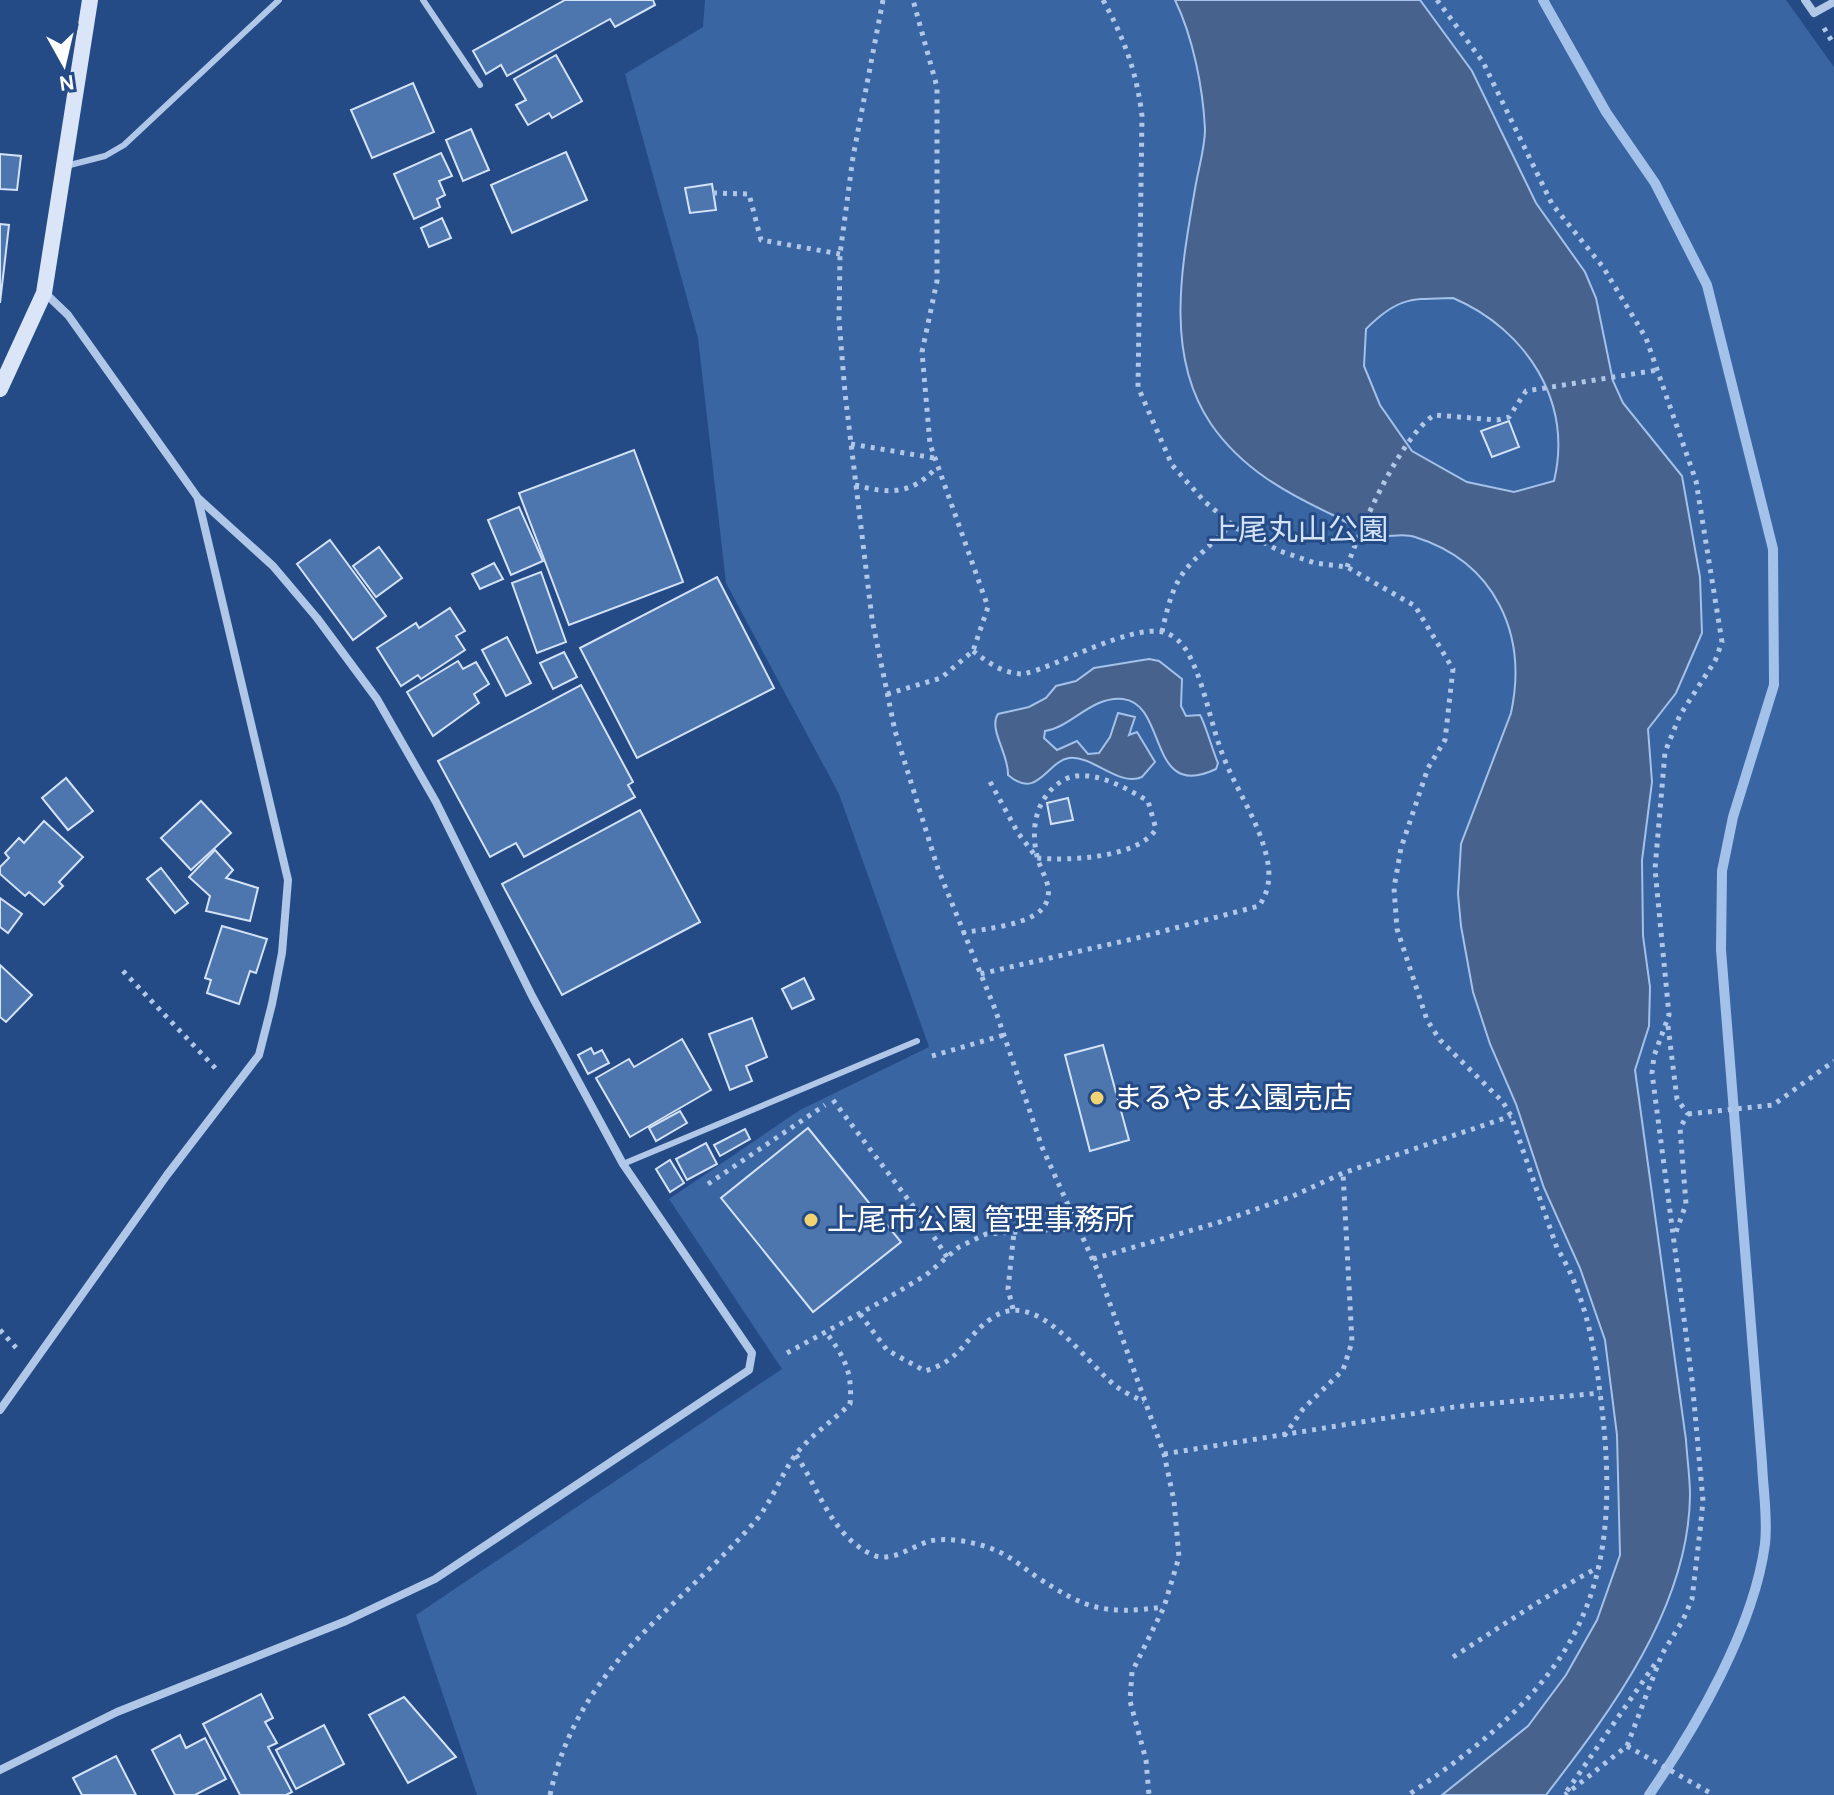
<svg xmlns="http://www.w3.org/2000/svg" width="1834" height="1795" font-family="Karla,'Noto Sans JP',sans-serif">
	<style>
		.green { fill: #3965a3 }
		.water { fill: #47628d; stroke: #a4c1e9; stroke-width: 2; fill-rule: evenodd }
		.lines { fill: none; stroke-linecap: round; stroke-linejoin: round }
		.stream { stroke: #a4c1e9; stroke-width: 10 }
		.building { fill: #4d75ae; stroke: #d4e2f7; stroke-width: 2 }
		.path { stroke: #b0c7e8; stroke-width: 5; stroke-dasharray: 4 6; stroke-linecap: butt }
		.lane { stroke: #b0c7e8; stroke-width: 6 }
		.street { stroke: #b0c7e8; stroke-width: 8 }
		.secondary { stroke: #dae6f7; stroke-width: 16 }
		.poi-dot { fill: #f2d374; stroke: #254b86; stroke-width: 3 }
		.labels { text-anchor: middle; stroke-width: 6; stroke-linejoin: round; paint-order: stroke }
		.park-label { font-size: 30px; fill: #d4e2f7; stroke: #254b86 }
		.poi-label { font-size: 30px; fill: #fff; stroke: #254b86; text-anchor: start }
	</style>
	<rect width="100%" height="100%" fill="#254b86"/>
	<polygon class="green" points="705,0 1786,0 1834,67 1834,1795 477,1795 416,1615 782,1369 669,1199 800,1110 929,1047 839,794 726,583 698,338 625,74 703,27"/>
	<g class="water">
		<path d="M1175,0H1420L1472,71L1536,203L1585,272L1596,298L1613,381L1623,403L1682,476L1700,577L1702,633L1676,693L1648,729L1652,782L1642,860L1643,936L1650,987L1649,1026L1635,1070L1686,1440C1687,1458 1690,1477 1690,1495C1689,1607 1611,1711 1546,1795H1442L1528,1726L1566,1675L1597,1620L1620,1555L1617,1435L1605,1340L1580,1268L1544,1188L1516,1104L1490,1044L1473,992L1461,926L1458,894L1461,844L1511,713C1528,634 1495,562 1415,537C1401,532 1386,539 1373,535C1360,531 1347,522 1335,516C1286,493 1242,469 1211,424C1164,355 1182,265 1195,189C1198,170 1205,148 1205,129C1203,88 1193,37 1175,0ZM1453,298C1526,329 1573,401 1554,481L1514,492L1467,482L1412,451L1380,405L1364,366L1366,329C1398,297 1410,299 1453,298Z"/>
		<path d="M1149,659L1159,661L1182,679L1181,706L1186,716L1200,715C1205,723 1213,752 1218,763L1216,769C1147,802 1168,704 1123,699C1091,696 1072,727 1045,731L1044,738L1057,750L1077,741L1088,754L1099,753L1110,737L1118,713L1135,717L1129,735L1137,732L1155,762L1142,777C1118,787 1093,755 1069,758C1047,761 1038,801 1008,775C1009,754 988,729 998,714L1029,707L1046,698L1056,686L1076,681L1094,668Z"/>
	</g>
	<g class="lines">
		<path class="stream" d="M1543,0L1606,112L1655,183L1707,285L1773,549L1774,685L1733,817L1722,871L1721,950L1762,1463C1763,1489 1768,1518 1765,1544C1754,1627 1697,1726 1649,1795"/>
	</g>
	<g class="building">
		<polygon points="565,0 653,0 655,5 615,27 610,19 507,76 501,65 486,74 473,51"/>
		<polygon points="556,55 582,101 552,118 549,113 528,125 516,105 526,100 514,79"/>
		<polygon points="413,83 434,132 372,158 351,110"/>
		<polygon points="471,129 489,170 463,181 446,140"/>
		<polygon points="566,152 587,200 512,233 491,185"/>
		<polygon points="441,153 452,176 439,181 445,195 437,199 440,207 414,219 394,174"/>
		<polygon points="0,154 21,156 17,190 0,189"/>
		<polygon points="712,184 716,210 690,213 685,188"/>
		<polygon points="442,218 451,238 429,247 421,228"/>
		<polygon points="0,224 9,225 0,303"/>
		<polygon points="1509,421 1519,447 1492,457 1481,431"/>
		<polygon points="634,450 683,582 569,625 519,493"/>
		<polygon points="519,507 543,561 511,575 488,520"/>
		<polygon points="330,540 386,616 353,640 297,564"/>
		<polygon points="379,547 402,578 376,597 353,566"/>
		<polygon points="494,563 503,579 480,589 472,574"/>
		<polygon points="541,572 566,642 537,653 512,583"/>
		<polygon points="717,577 774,688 637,758 580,648"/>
		<polygon points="450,608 465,631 456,636 465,650 421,679 418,675 401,686 377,648 416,623 419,628"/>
		<polygon points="507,637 531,683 506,696 482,650"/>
		<polygon points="564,652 577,677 553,689 540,663"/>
		<polygon points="458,661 463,669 476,662 489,684 474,694 479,703 433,736 407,692"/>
		<polygon points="581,685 633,782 628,785 635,797 524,857 516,843 490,857 438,761"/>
		<polygon points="66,778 93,811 68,830 42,798"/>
		<polygon points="1068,798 1073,820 1051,824 1047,803"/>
		<polygon points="201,801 231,833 191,870 161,838"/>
		<polygon points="640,810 700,922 562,995 502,884"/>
		<polygon points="44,821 83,857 59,882 63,886 44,905 29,892 25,896 0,874 0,867 9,858 5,853 19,838 24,843"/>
		<polygon points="215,850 233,870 226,878 258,888 250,921 206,911 210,896 189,877"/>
		<polygon points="161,868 188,903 175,913 147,879"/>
		<polygon points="0,898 22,914 8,933 0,927"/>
		<polygon points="222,926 267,939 256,973 250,971 239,1004 207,993 211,980 205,978"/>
		<polygon points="0,965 32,995 6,1022 0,1017"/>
		<polygon points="804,978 814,999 792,1009 782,989"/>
		<polygon points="752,1018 767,1057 746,1066 752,1081 730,1090 709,1034"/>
		<polygon points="682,1039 711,1090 630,1137 596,1078 629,1059 634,1067"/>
		<polygon points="1103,1045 1129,1140 1090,1151 1065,1055"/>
		<polygon points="591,1048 594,1054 602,1050 609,1063 588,1074 578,1055"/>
		<polygon points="680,1111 687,1123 656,1141 649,1128"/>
		<polygon points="808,1128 901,1242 813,1312 721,1198"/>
		<polygon points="745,1129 750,1139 720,1156 714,1145"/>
		<polygon points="706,1143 717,1164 687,1180 676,1159"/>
		<polygon points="670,1160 684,1183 670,1192 656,1169"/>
		<polygon points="261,1694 273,1718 265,1722 277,1743 268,1747 292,1792 286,1795 240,1795 203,1724"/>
		<polygon points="404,1697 456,1757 408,1783 369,1715"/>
		<polygon points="324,1725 344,1764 296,1789 276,1750"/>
		<polygon points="180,1735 186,1748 205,1738 226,1779 195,1795 175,1795 152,1750"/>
		<polygon points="116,1756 136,1795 82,1795 73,1778"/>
	</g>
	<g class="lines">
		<g class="path">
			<polyline points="883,0 853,157 840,254 839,320 845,393 872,619 895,731 938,869 995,1009 1042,1147 1100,1276 1164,1454 1174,1501 1179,1557 1164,1607 1132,1672 1130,1701 1146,1760 1149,1795"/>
			<path d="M1103,0C1124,38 1137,73 1142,116L1138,387L1172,465L1204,501L1236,528L1280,551L1315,563L1347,567L1415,606L1453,669L1445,740L1428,768L1401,848L1394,888L1397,929L1427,1020L1440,1040L1503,1102L1511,1116L1557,1248C1584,1292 1594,1342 1600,1393C1627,1596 1576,1683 1408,1795"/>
			<polyline points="1437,0 1483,62 1552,204 1603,267 1646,338 1696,481 1722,642 1715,661 1680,715 1665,752 1655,869 1669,1015 1654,1056 1652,1073 1692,1380 1703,1501 1700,1531 1692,1599 1683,1620 1662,1654 1627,1746 1565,1795"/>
			<polyline points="1824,28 1834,45"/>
			<polyline points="713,193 749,194 761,240 840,254"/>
			<polyline points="851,444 934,458"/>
			<path d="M855,485C889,494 911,495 936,468"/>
			<path d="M1347,567C1361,527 1400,438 1434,415L1497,420L1509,417L1526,391L1658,370"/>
			<path d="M1162,632C1176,566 1186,570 1231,525"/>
			<path d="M973,651C989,663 1003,674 1024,674C1060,665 1129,625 1163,632C1175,635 1184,645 1189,655C1205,686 1210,721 1222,753C1235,788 1257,818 1266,854C1271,873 1270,890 1259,906L1137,938L980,974"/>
			<polyline points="887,694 941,678 973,651 988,607 930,444 922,352 937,281 937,87 913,0"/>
			<path d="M962,933C983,929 1037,925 1046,903C1054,886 1040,871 1037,856C1030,826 1037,797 1062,781C1087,765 1126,788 1148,801L1156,829C1138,858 1069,861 1037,858L1018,833L988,778"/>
			<polyline points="123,971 219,1072"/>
			<polyline points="1668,1026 1677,1099 1688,1114 1680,1128 1686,1204 1675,1235"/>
			<polyline points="932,1056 1004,1035"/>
			<polyline points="833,1100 919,1214 947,1257"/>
			<polyline points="1688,1114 1773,1105 1834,1061"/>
			<polyline points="708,1184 825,1105"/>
			<polyline points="1093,1259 1220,1222 1293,1196 1343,1173 1511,1116"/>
			<polyline points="1013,1309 1008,1289 1014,1232"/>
			<path d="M860,1314L887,1350L925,1371C964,1359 963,1338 992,1318C1038,1286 1085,1363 1117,1387C1125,1393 1135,1397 1144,1402"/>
			<polyline points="0,1330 19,1351"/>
			<polyline points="787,1353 886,1299 926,1275 959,1247 986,1234 1078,1228"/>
			<polyline points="1284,1436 1303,1409 1343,1370 1352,1342 1343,1173"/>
			<polyline points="1164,1454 1454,1407 1600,1393"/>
			<path d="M796,1455C819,1489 832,1537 873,1555C892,1563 912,1546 930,1541C948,1537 974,1542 990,1548C1008,1554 1022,1567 1037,1577C1085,1609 1105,1615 1163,1607"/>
			<path d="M1453,1657C1502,1626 1548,1594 1599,1567"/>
			<polyline points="1627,1746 1714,1795"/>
			<polyline points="1567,1791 1657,1661"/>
			<path d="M550,1795C578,1667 669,1617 751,1526C771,1505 779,1478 796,1454C811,1435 833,1421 850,1404C853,1372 844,1356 825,1331"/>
		</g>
		<g class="lane">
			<polyline points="423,0 480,85"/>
			<polyline points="66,166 105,156 124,145 279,0"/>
			<polyline points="623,1164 917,1041"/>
		</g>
		<g class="street">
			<polyline points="1805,0 1814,13 1834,2"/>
			<polyline points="0,1410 167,1175 259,1055 272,1004 282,953 288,880 198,499"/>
			<polyline points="0,1770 117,1712 346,1621 435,1579 749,1370 752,1353 623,1164 532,996 436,802 377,699 317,618 273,566 198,498 68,315 45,293"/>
		</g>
		<polyline class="secondary" points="0,389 44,293 90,0"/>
	</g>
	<g class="poi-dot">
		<circle cx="1097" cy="1098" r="8"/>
		<circle cx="811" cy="1220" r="8"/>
	</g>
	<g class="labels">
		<g class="park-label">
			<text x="1298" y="540">上尾丸山公園</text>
		</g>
		<g class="poi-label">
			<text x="1113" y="1108">まるやま公園売店</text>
			<text x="827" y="1230">上尾市公園 管理事務所</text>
		</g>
	</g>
	<g transform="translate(64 64) rotate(172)" stroke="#254b86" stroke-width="6" paint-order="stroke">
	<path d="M0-6L14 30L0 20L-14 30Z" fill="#ffffff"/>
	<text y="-12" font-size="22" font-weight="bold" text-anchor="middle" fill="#ffffff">N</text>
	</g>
</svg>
